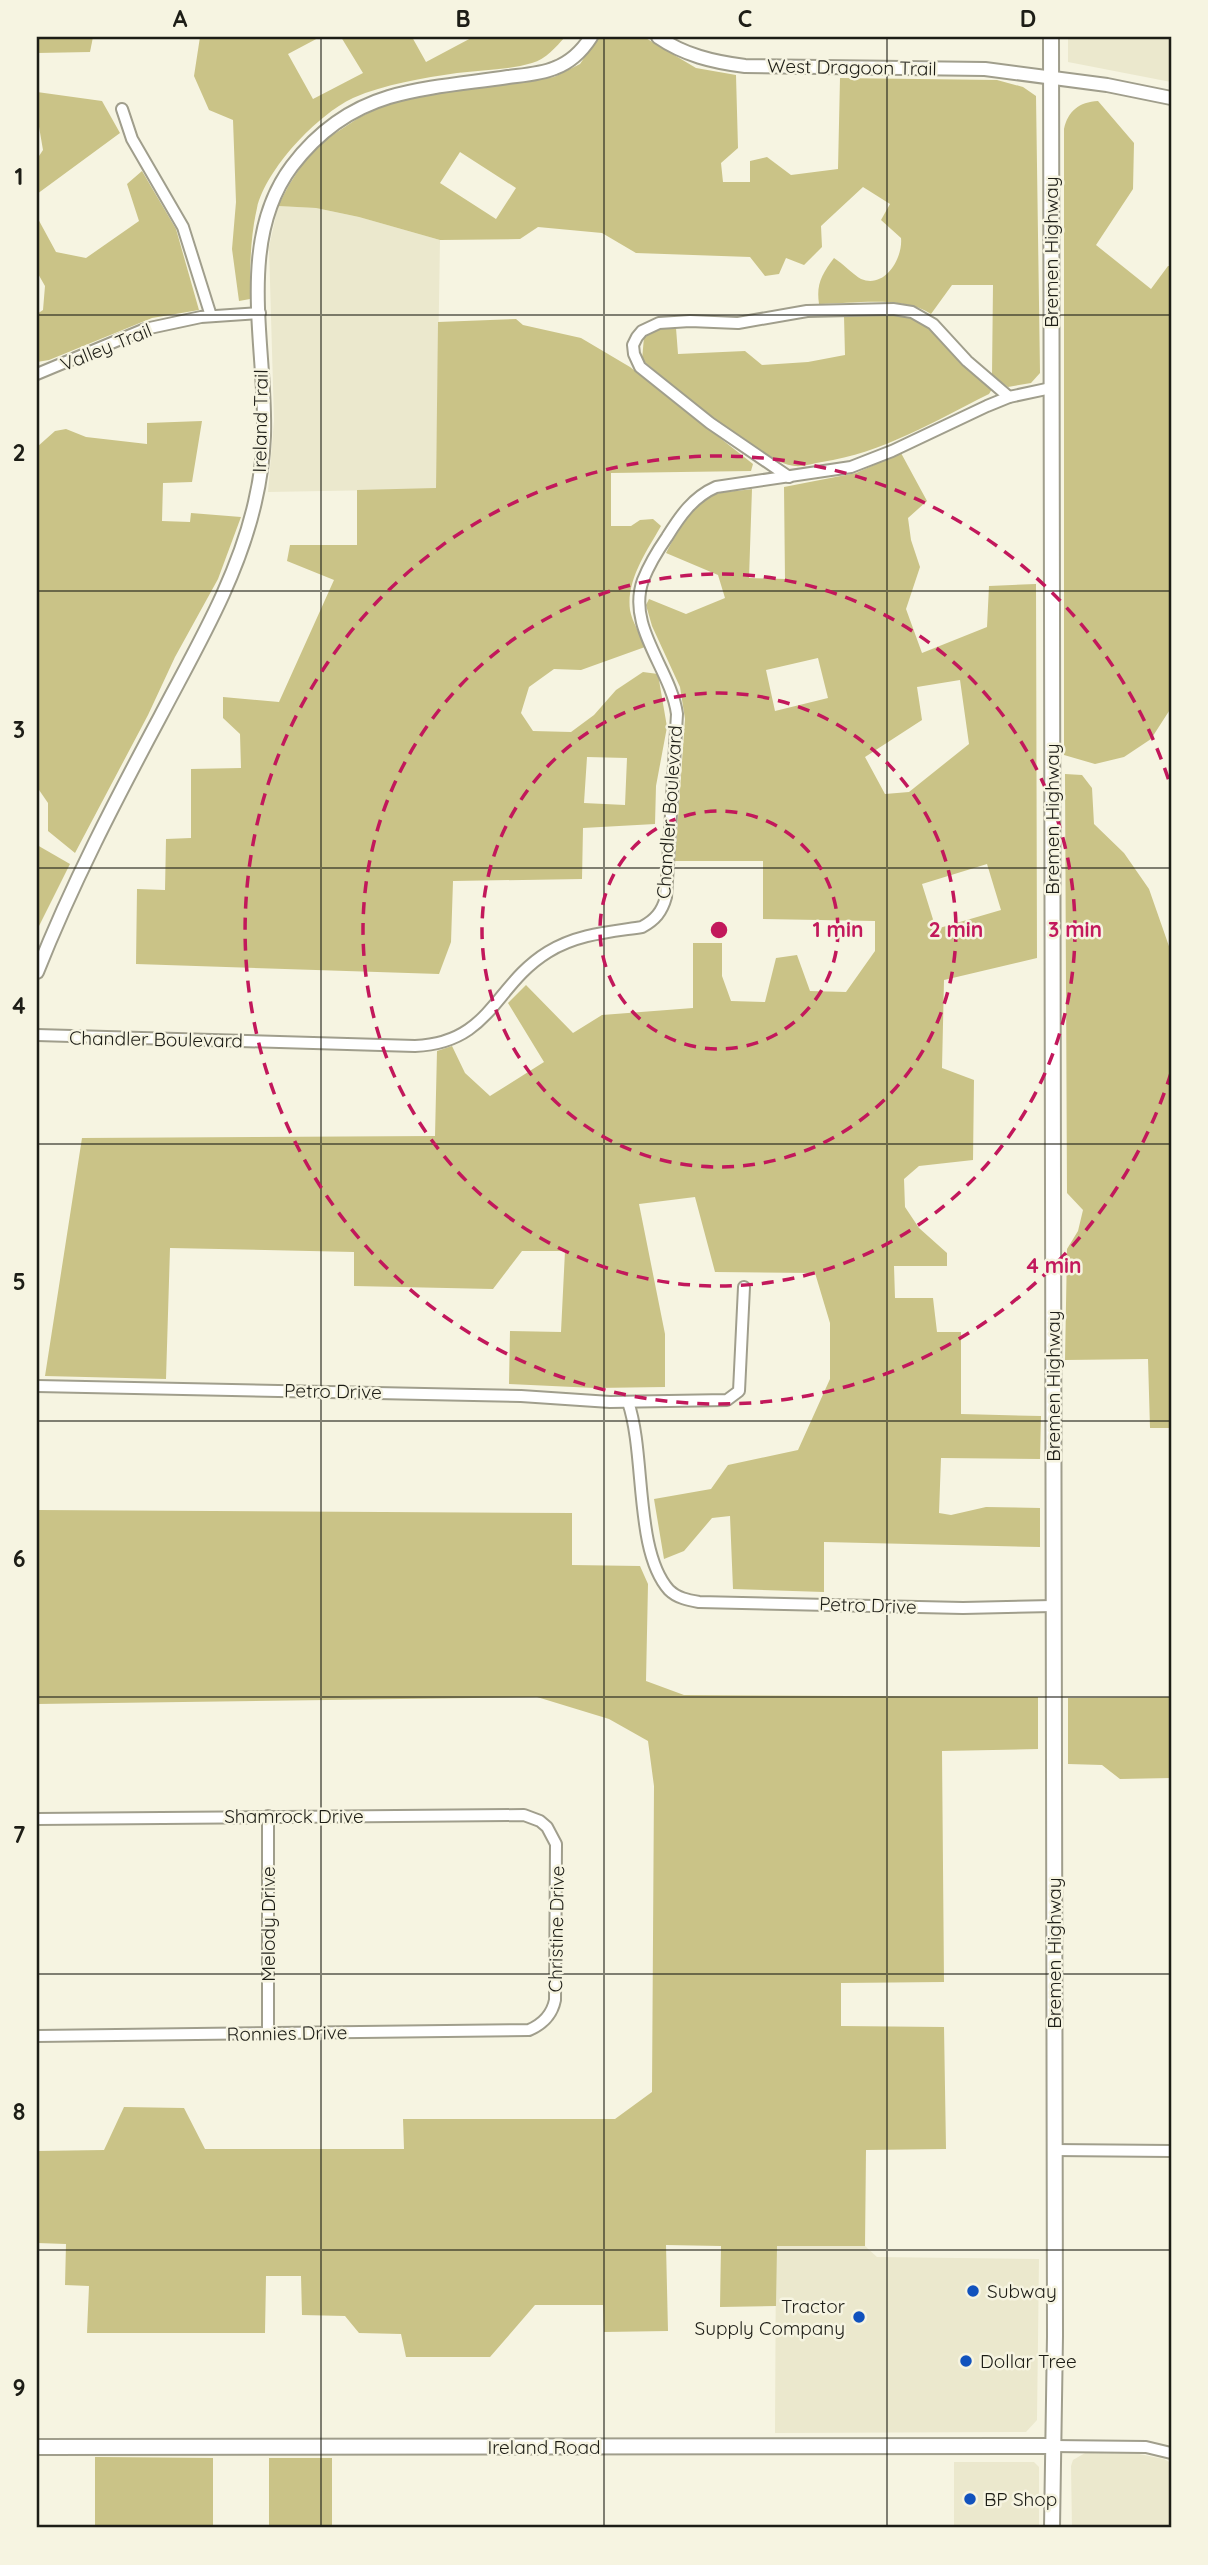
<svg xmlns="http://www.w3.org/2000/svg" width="1208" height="2565" font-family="Quicksand,sans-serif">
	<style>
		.built { fill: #ebe8cd }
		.green { fill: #cac387; fill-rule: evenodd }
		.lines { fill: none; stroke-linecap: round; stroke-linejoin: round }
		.minor-casing { stroke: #a09e8c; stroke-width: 14 }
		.tertiary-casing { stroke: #a09e8c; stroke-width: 16 }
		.secondary-casing { stroke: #a09e8c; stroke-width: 18 }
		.minor { stroke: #fff; stroke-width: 10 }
		.tertiary { stroke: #fff; stroke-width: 12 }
		.secondary { stroke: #fff; stroke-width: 14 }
		.grid { fill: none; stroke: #1d1d16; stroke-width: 2; stroke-opacity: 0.55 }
		.ring { fill: none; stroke: #c2185b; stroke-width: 3.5; stroke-dasharray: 12 9 }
		.poi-dot { fill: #1152bd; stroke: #f6f4e1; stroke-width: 2.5 }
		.labels { text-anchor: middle; stroke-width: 5; stroke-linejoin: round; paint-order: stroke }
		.street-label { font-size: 19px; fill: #1d1d16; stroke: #f6f4e1 }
		.poi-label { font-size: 19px; fill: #1d1d16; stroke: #f6f4e1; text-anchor: start }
		.centre { fill: #c2185b; stroke: #f6f4e1; stroke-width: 3.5 }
		.ring-label { font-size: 21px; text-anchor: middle; font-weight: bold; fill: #c2185b; stroke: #f6f4e1; stroke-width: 5; stroke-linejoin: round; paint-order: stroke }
		.neatline { fill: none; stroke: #1d1d16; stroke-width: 2.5 }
		.grid-label { font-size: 23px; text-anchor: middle; font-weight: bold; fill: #1d1d16 }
	</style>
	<rect width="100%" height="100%" fill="#f6f4e1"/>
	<g class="built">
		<polygon points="1068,37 1171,37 1171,82 1068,62"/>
		<polygon points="278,206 316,208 359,217 440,240 436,489 268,492 274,420 269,247"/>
		<polygon points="776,2246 865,2246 877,2257 1039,2259 1037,2420 1026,2432 775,2433"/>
		<polygon points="1085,2453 1139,2454 1164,2459 1171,2463 1171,2528 1072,2528 1071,2466 1073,2460"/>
		<polygon points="954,2462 1034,2462 1039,2467 1039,2528 954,2528"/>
	</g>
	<g class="green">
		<polygon points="37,37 93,37 90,52 37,53"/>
		<path d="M200,37H320L288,54L313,99L363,73L341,37H412L426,62L473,37H565C556,47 546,59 532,63C509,70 481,70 457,73C423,78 385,84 353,98C317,115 266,169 257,208C250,238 250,269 250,299L239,301L232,249L236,202L233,120L209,110L194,76Z"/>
		<path d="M598,37H644L696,68L736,75L738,148L721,163L723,182H750V161L767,157L791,175L838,169L840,78L997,80L1023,87L1036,96L1040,373L1031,383L1008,387L992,375L993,285H952L931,314C901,295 854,304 819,304C816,284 822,274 834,258C842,263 854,275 861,279C886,289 903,257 901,238L881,220L890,204L863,187L821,226L822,247L804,265L786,258L779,274L765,276L750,257L636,253L602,233L538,227L520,239L440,240L359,217L316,208L278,206L289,185L305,160L328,138L360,117L398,99L554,77L580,64ZM460,152L516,188L496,219L440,183Z"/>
		<polygon points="37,92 102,101 120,133 37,194 37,159 43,150 37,115"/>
		<path d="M1098,101L1134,143L1133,189L1096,245L1151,289L1168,266H1171V708L1151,739L1124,757L1095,764L1064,755V129C1068,111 1079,102 1098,101Z"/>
		<polygon points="142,171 176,229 199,310 152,318 49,360 37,362 37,314 43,310 45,286 37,272 37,217 56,252 86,258 139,221 127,184"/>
		<path d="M904,315L925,321L961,361L992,389L989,394C935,421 882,453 822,462C814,463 803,467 795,466C759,463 673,385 642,360L644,337L657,329L676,328L678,354L745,351L762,365L808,362L845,355L844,316Z"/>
		<path d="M516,319L523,325L581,338L630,367L753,464L751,471L611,473V526H631L640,520L653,519L661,526C647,551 626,580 630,610C632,622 641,635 645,647L581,670L554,669L529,687L521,713L533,731L571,732L594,715L616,690L643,672L658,674L667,727L656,786L655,824L583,828L582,879L453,881L451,942L439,974L136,964L137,889L165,890L166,839L191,838V769L241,768L240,734L223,718V697L279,702L334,580L287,561L290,545H357V490L436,488L438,322ZM587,757L627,758L625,805L584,803Z"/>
		<polygon points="202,421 192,482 163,483 162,521 190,522 191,513 241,517 218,579 175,657 148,715 75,853 48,831 48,803 37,787 37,447 55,431 66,429 86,437 147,444 147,423"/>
		<path d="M901,453L927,501L908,518L911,540L920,567L906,609L922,653L987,627L989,586L1036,584L1037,958L944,980L942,1068L974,1080L973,1160L919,1166L904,1179L905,1207L919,1228L947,1253V1266H894L895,1298H933L937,1332H961V1414L1041,1416L1040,1459L941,1458L939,1513L951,1515L986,1507L1040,1508V1547L824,1542V1592L733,1589L730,1516L712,1518L684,1551L664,1559L654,1499L711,1489L728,1465L798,1450L830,1379V1323L815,1273L715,1272L695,1197L639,1204L665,1334V1387L595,1388L509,1384L510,1331L561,1332L565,1251H522L493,1289L354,1286V1252L170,1248L166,1379L45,1376L82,1138L435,1136L437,1051L452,1046L465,1073L490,1096L544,1062L508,1003L526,985L573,1033L602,1015L693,1008V943H722V976L731,1001L765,1002L776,958L797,955L810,991L846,992L875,951V921L763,919V861H675L685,719L680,687L652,626L646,605L649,599L686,614L725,598L718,575L666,553C675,535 694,504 712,495C724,491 740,491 752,489L749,578L785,579L784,487L856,473ZM818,658L828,698L775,711L766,670ZM960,680L969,744L909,792L885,794L865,757L922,720L917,687ZM987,864L1001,910L936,929L922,884Z"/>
		<polygon points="1065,774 1082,775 1092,788 1094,824 1124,853 1149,889 1171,952 1171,1428 1150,1428 1148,1359 1065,1360 1067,1249 1078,1231 1083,1210 1067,1193"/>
		<polygon points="37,845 70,864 37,930"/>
		<polygon points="37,1510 572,1513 572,1565 640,1566 648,1584 646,1681 684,1695 1038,1697 1038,1749 942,1751 944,1982 841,1983 841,2026 944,2027 946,2149 866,2150 865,2246 777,2246 776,2306 720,2307 721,2246 666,2245 668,2331 604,2332 603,2305 535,2305 490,2357 406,2357 401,2334 359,2333 345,2316 302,2315 301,2276 266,2276 265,2333 87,2333 89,2286 65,2285 66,2244 37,2243 37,2151 104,2150 124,2107 184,2108 205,2149 404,2149 403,2119 615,2119 652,2092 654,1786 648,1741 609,1719 537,1697 37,1704"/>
		<polygon points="1171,1697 1171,1778 1120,1779 1102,1765 1068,1764 1068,1698"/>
		<polygon points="95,2457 213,2458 213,2528 95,2528"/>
		<rect x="269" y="2458" width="63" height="70"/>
	</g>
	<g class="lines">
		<defs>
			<g id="minor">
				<polyline points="122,109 132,139 183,227 211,316"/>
				<polyline points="37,374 145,329 201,317 260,313"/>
				<polyline points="789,477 710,423 640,367 634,354 633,345 637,337 642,331 659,323 690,321 738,323 807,311 893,309 912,312 933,324 967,361 1009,397"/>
				<path d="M37,1035L415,1046C491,1043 494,985 548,952C577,934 609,932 642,927C655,920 662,912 666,897L677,714C671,669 626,627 643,580C649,565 658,550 667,537C680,516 693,497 716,487L851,467L892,451L987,406L1009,397L1051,388"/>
				<polyline points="37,1386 521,1396 610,1402 727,1400 739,1391 744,1287"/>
				<path d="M628,1402C646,1454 634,1551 669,1590C677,1598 688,1600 699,1602L963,1608L1053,1606"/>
				<path d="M37,1819L524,1815L540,1821L547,1827L556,1844L555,2000C552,2015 543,2024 529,2030L37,2036"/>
				<polyline points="268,2033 268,1816"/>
				<polyline points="1053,2150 1171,2151"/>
				<polyline points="1052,2446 1146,2447 1171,2453"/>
			</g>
			<g id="tertiary">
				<path d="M658,37C684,55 713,62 745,66L985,69L1107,85L1171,98"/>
				<path d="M37,972C72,884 115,801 160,717C196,648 238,578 255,502C260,481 263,458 264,436C267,348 235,242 292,166C317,133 349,109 389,97C427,86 469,83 508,77C524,75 541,74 555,68C571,62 582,51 591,37"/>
			</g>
			<g id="secondary">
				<polyline points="1051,37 1055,2336 1052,2528"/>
				<polyline points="37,2447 1052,2446"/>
			</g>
		</defs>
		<use href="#minor" class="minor-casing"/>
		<use href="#tertiary" class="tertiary-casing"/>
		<use href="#secondary" class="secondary-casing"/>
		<use href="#minor" class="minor"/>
		<use href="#tertiary" class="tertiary"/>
		<use href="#secondary" class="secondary"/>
	</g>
	<path class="grid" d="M321,37V2528M604,37V2528M887,37V2528M37,315H1171M37,591H1171M37,868H1171M37,1144H1171M37,1421H1171M37,1697H1171M37,1974H1171M37,2250H1171"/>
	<g class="ring">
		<circle cx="719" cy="930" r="119"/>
		<circle cx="719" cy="930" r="237"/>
		<circle cx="719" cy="930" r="356"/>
		<path d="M1171 1073A474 474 0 1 1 1171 787"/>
	</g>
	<g class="poi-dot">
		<circle cx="973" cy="2291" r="7"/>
		<circle cx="859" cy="2317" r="7"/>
		<circle cx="966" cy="2361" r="7"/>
		<circle cx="970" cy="2499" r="7"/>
	</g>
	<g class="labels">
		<g class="street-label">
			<text transform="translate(852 67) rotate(1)" y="7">West Dragoon Trail</text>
			<text transform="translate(1051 252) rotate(-90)" y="7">Bremen Highway</text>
			<text transform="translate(106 347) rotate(-22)" y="7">Valley Trail</text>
			<text transform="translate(260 421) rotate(-89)" y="7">Ireland Trail</text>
			<text transform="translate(669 812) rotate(-86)" y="7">Chandler Boulevard</text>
			<text transform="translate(1052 819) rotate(-90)" y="7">Bremen Highway</text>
			<text transform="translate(156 1039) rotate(1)" y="7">Chandler Boulevard</text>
			<text transform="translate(1053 1386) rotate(-90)" y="7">Bremen Highway</text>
			<text transform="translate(333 1391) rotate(1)" y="7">Petro Drive</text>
			<text transform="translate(868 1605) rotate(2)" y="7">Petro Drive</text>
			<text x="294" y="1823">Shamrock Drive</text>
			<text transform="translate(268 1924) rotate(-90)" y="7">Melody Drive</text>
			<text transform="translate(556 1929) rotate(-89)" y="7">Christine Drive</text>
			<text transform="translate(1054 1953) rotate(-90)" y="7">Bremen Highway</text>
			<text transform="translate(287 2033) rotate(-1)" y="7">Ronnies Drive</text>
			<text x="544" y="2454">Ireland Road</text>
		</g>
		<g class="poi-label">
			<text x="987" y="2298">Subway</text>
			<text x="845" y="2313" text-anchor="end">Tractor<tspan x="845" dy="22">Supply Company</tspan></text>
			<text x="980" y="2368">Dollar Tree</text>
			<text x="984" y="2506">BP Shop</text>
		</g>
	</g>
	<circle cx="719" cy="930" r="10" class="centre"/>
	<g class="ring-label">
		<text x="838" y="937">1 min</text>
		<text x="956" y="937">2 min</text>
		<text x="1075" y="937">3 min</text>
		<text x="1054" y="1273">4 min</text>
	</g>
	<rect width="1208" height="2565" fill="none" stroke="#f6f4e1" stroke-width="77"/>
	<rect x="38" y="38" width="1132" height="2488" class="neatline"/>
	<g class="grid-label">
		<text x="180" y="27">A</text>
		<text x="463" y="27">B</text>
		<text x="745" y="27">C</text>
		<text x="1028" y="27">D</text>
		<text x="19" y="185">1</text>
		<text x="19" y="461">2</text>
		<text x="19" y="738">3</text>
		<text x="19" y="1014">4</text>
		<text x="19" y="1290">5</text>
		<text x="19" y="1567">6</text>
		<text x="19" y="1843">7</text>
		<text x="19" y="2120">8</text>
		<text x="19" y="2396">9</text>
	</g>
</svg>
